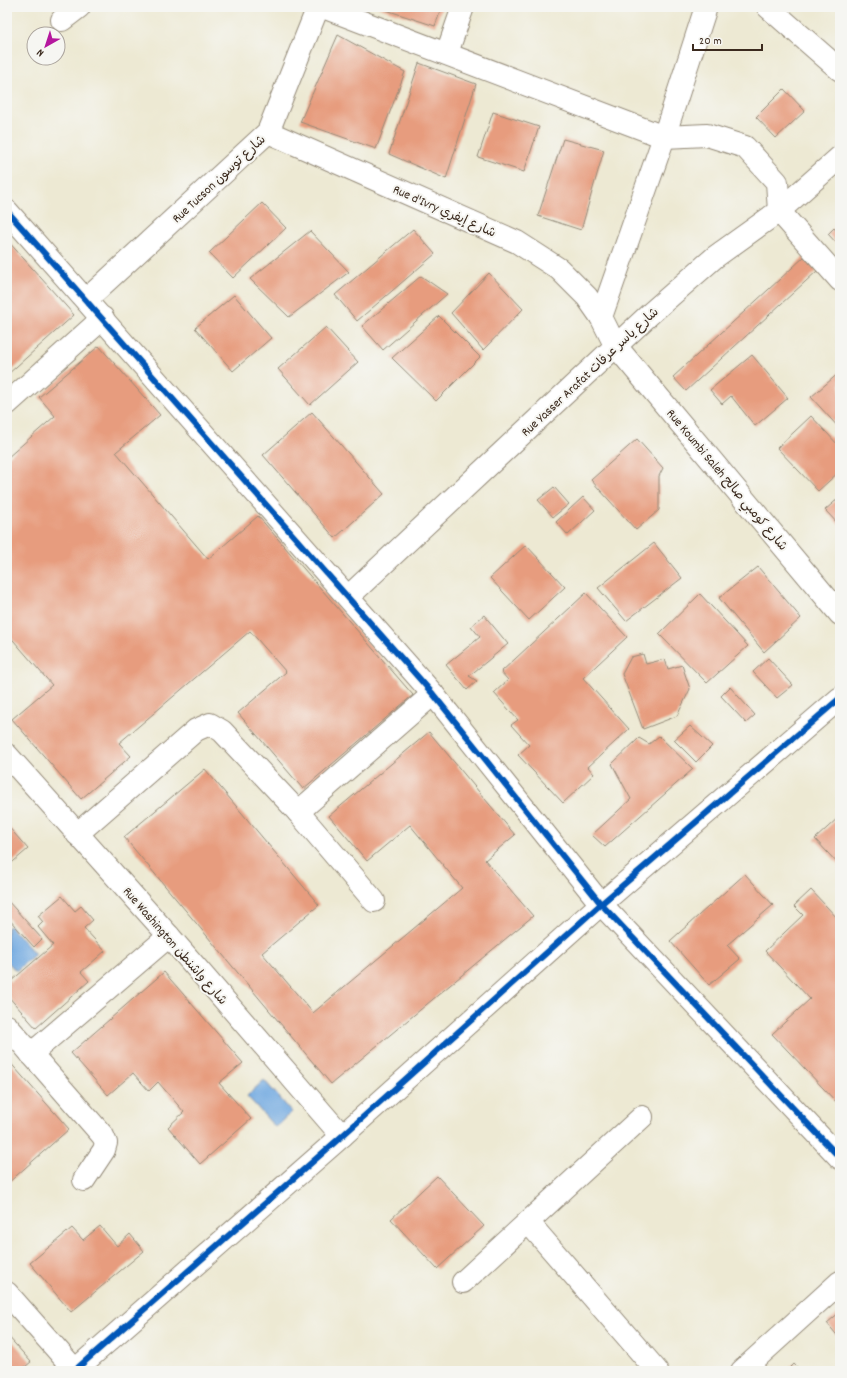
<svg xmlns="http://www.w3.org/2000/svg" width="847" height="1378" font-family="Dekko,'Playpen Sans Arabic',sans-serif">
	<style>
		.water { fill: #73aae1; stroke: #576a80 }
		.building { fill: #e79c7e }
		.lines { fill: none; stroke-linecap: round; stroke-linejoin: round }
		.minor-casing { stroke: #948a78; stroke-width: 24 }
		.minor { stroke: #fff; stroke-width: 22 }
		.cycleway-casing { stroke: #f6f6f2; stroke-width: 8 }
		.cycleway { stroke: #0057b8; stroke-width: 6 }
		.labels { text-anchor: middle; stroke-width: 4; stroke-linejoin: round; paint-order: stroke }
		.street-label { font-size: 13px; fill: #3b2a1e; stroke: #f6f6f2 }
	</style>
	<rect width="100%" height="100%" fill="#f6f6f2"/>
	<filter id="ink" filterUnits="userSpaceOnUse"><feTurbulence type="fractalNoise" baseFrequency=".025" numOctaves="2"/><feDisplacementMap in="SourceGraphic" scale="8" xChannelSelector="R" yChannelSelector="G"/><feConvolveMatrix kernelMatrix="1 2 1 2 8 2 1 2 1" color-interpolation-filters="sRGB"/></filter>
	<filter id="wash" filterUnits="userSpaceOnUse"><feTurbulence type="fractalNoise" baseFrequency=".012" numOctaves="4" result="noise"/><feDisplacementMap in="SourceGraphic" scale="16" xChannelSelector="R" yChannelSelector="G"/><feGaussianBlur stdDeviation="0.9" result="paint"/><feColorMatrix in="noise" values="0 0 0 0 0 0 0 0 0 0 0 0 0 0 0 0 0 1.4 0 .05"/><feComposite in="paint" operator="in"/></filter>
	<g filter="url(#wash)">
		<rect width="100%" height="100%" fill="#ede9d3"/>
		<g class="water">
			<polygon points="10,926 35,954 16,971 7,961 7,928"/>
			<polygon points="264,1080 292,1112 275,1127 247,1096"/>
		</g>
		<g id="blocks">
			<g class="building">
				<polygon points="377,7 442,7 435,26"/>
				<polygon points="338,35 405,72 376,149 300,122"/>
				<polygon points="419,63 476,84 446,179 389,154"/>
				<polygon points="784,89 805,111 776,138 756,117"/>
				<polygon points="493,112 539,127 524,172 478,157"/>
				<polygon points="563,139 604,150 581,230 538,216"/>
				<polygon points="262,203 286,228 233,278 209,253"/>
				<polygon points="834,228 840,235 840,247 828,234"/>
				<polygon points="413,229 435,254 357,321 335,295"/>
				<polygon points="310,231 349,272 289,317 250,279"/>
				<polygon points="7,240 74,315 7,375"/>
				<polygon points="804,257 817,271 686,391 673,377"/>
				<polygon points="489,273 523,309 483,350 451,313"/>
				<polygon points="421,276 447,294 383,350 362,326"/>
				<polygon points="234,295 271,338 233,371 195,328"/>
				<polygon points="439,316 480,357 436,401 392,358"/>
				<polygon points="326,327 358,362 310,405 278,369"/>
				<polygon points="99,346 160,415 116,452 208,559 258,516 413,695 303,789 238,713 286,672 250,631 119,743 131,756 81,799 12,719 52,685 7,633 7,458 55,416 39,397"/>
				<polygon points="752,355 788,398 755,426 731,396 722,404 710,390"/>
				<polygon points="840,372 840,429 811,397"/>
				<polygon points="312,412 384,494 335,538 263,455"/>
				<polygon points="811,416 840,447 840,471 818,491 777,448"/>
				<polygon points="637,439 663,468 659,476 659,510 636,530 591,480"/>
				<polygon points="554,487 569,504 553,517 538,500"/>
				<polygon points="583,497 595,510 568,535 556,522"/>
				<polygon points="840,497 840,526 825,510"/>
				<polygon points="654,543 682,578 626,621 598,588"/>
				<polygon points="526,545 565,587 529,620 490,578"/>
				<polygon points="758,567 801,618 764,652 719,598"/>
				<polygon points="586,593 627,637 583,678 629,729 588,767 594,774 563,803 518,755 529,745 511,725 518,720 494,693 508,680 501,672"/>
				<polygon points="700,594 748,646 707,683 659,634"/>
				<polygon points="484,615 508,644 469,676 477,681 467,690 446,665 480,637 471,626"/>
				<polygon points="643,654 646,664 665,659 668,669 682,665 690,689 677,716 643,729 622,674 631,657"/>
				<polygon points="768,658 793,685 777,698 753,672"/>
				<polygon points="730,687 755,715 746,723 721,696"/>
				<polygon points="690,726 712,746 696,762 674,740"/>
				<polygon points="429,732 515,835 485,860 533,916 331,1084 124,837 205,769 319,905 262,953 313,1013 462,888 410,825 367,861 329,816"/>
				<polygon points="659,736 693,769 605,847 592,835 631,799 612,764 639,738 649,744"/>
				<polygon points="840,816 840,866 815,839"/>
				<polygon points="7,825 28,849 7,867"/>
				<polygon points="745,874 773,905 727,945 740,959 709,985 670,941"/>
				<polygon points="811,890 840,921 840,1106 772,1034 810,999 765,951 803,915 794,906"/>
				<polygon points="62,896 75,911 81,906 93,920 84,928 105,951 81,972 89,981 36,1028 7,995 7,978 10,982 53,945 38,927 43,922 38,916"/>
				<polygon points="7,900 42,939 34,947 7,917"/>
				<polygon points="164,972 243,1063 219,1083 251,1119 200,1164 168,1127 184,1112 158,1082 149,1091 133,1073 108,1095 71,1053"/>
				<polygon points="7,1059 69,1129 7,1184"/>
				<polygon points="437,1176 484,1226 437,1269 391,1219"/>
				<polygon points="100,1226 117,1246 130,1234 144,1251 71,1312 30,1263 72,1228 83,1240"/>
				<polygon points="840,1312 840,1339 827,1323"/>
				<polygon points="7,1335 31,1362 20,1371 7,1371"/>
				<polygon points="794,1364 801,1371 787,1371"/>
			</g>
		</g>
	</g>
	<g filter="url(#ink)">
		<use href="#blocks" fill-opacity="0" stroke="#948a78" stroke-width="1"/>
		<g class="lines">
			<defs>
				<g id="minor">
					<polyline points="323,7 664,137 707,135 745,147 777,182 779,211 840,280"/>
					<polyline points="768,7 840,70"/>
					<polyline points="62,20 79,7"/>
					<polyline points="447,53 463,7"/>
					<polyline points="268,132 517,242 559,269 587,297 601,317 615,345 840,614"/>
					<polyline points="7,211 433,694 601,904 840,1158"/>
					<polyline points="86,300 268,132 318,7"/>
					<polyline points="601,317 664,137 706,7"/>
					<polyline points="7,404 103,318"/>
					<polyline points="348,597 651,313 715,257 779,211 840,157"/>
					<polyline points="7,755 169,936 342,1136"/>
					<polyline points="298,812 433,694"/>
					<polyline points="77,834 196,730 210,724 222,731 298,812 374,901"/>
					<polyline points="7,1026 103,1136 106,1143 104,1150 84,1180"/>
					<polyline points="31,1054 169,936"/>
					<polyline points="528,1222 642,1117"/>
					<polyline points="463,1282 528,1222 657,1371"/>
					<polyline points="7,1293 75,1370"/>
					<polyline points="74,1371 342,1136 601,904 840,698"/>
					<polyline points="742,1371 840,1282"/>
				</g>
			</defs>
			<use href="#minor" class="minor-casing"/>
			<use href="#minor" class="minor"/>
			<defs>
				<g id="cycleway">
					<polyline points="7,211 433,694 601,904 840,1158"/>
					<polyline points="74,1371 342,1136 601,904 840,698"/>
				</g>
			</defs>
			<use href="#cycleway" class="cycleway-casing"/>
			<use href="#cycleway" class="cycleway"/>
		</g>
	</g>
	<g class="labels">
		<g class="street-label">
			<text transform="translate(218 178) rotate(-43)" y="5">Rue Tucson شارع توسون</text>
			<text transform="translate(445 210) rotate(24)" y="5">Rue d'Ivry شارع إيفري</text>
			<text transform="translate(589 371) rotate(-43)" y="5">Rue Yasser Arafat شارع ياسر عرفات</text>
			<text transform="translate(728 479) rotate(50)" y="5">Rue Koumbi Saleh شارع كومبي صالح</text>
			<text transform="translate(176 945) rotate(49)" y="5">Rue Washington شارع واشنطن</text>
		</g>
	</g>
	<rect width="847" height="1378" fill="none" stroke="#f6f6f2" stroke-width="24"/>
	<g transform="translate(46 46) rotate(219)"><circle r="19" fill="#f6f6f2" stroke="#aba49d"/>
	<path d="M0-3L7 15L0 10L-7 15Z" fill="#b5179e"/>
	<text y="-6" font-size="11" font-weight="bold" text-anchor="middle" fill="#3b2a1e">N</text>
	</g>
	<path d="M693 44v6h69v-6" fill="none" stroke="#3b2a1e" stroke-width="2"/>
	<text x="699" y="44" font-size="12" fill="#3b2a1e" stroke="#f6f6f2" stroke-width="3" paint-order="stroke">20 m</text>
</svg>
